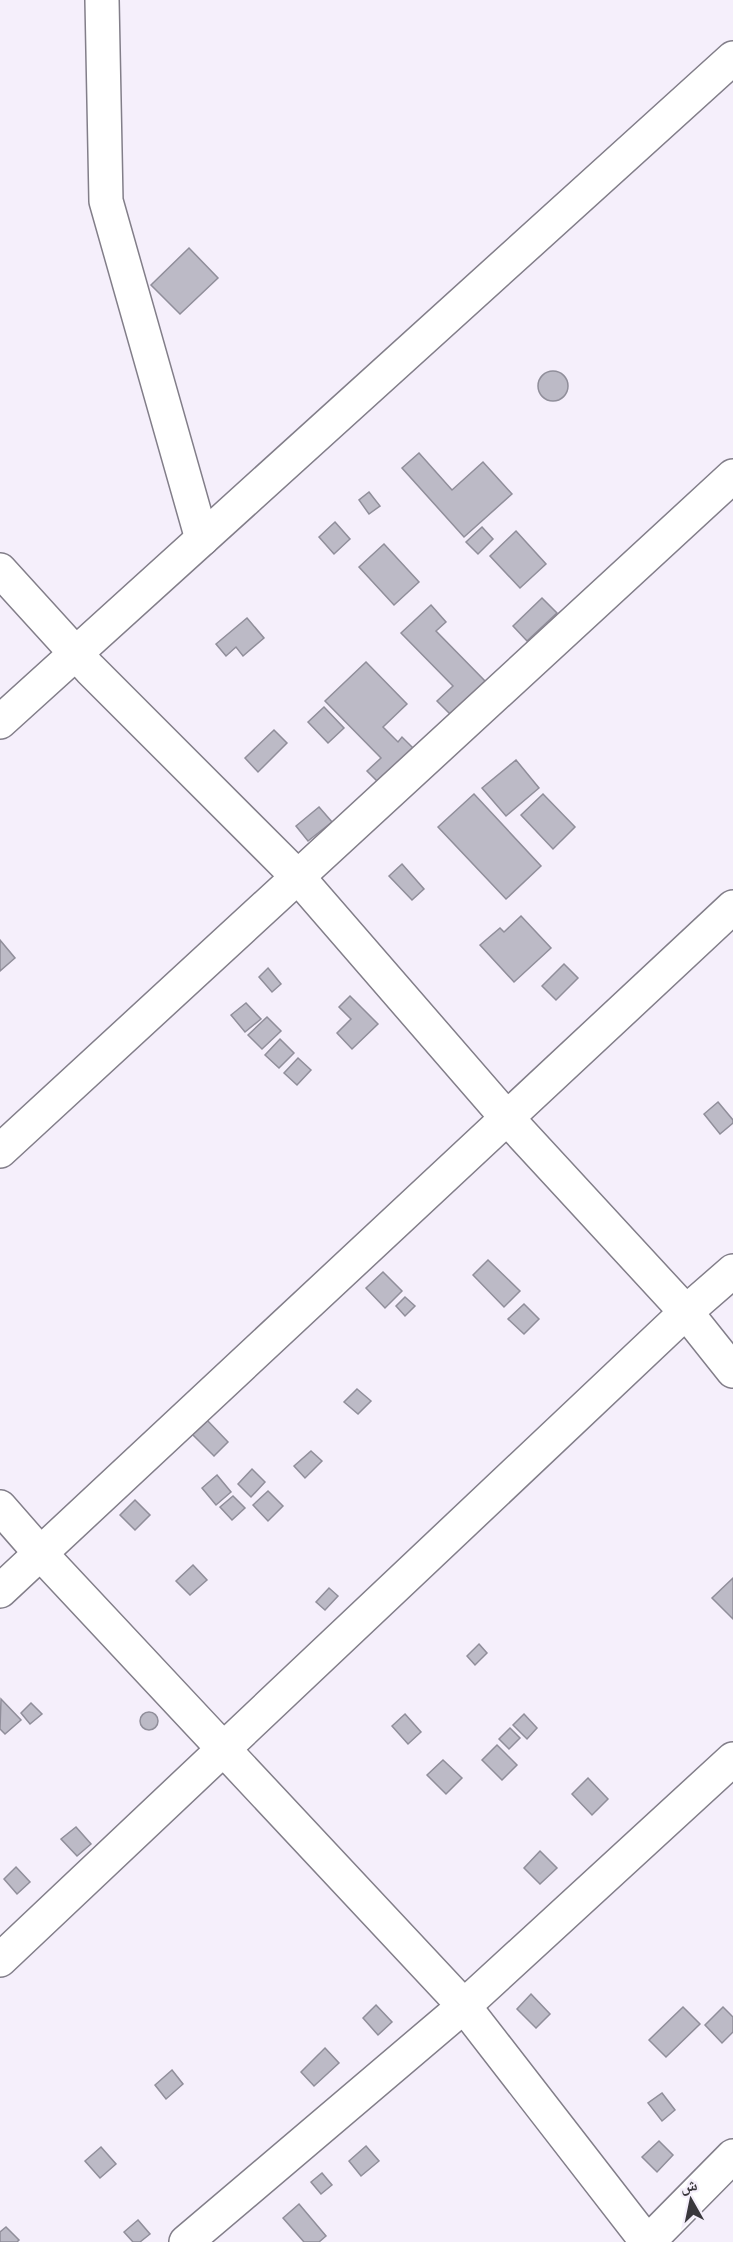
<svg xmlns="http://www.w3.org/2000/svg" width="733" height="2242" font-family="Barlow,'Noto Naskh Arabic',sans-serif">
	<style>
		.building { fill: #bcbac6; stroke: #908e9a; stroke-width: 1.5 }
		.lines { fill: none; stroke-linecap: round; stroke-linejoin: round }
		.minor-casing { stroke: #827e89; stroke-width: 36 }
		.major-casing { stroke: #827e89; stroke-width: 36 }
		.minor { stroke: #fff; stroke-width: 33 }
		.major { stroke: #fff; stroke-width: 33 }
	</style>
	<rect width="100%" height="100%" fill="#f5effb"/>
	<g class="building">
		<polygon points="189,248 218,278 180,314 151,285"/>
		<circle cx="553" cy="386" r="15"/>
		<polygon points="419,453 452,490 483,462 512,494 464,537 402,468"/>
		<polygon points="369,492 380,506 369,514 359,500"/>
		<polygon points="335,522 350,539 334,554 319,537"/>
		<polygon points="482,527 493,539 478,554 466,542"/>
		<polygon points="516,531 546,564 520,588 490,556"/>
		<polygon points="384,544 419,582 394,605 359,567"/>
		<polygon points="542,598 557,613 527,641 513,626"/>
		<polygon points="431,605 446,622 436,631 486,682 451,715 437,701 453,686 401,633"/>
		<polygon points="247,618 264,638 243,656 236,647 226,656 216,644"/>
		<polygon points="366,662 407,704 383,727 398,742 402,737 414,749 379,783 367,771 381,758 325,701"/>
		<polygon points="324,707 344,728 328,743 308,722"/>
		<polygon points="274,730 287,743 258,772 245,758"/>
		<polygon points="516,760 539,788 506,816 482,788"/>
		<polygon points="474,794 541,866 506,899 438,827"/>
		<polygon points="543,794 575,827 553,849 521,815"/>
		<polygon points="319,807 332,822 308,841 296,826"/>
		<polygon points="402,864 424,889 412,900 389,876"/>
		<polygon points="521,916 551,948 514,982 480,945 500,928 504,932"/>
		<polygon points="0,940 15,958 0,971"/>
		<polygon points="564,964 578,978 556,1000 542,986"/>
		<polygon points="268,968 281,984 272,992 259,977"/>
		<polygon points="350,996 378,1024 352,1049 337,1033 351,1019 339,1007"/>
		<polygon points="246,1003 261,1019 245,1032 231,1015"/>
		<polygon points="267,1017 281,1031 262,1049 248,1035"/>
		<polygon points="280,1039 294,1053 279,1068 265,1055"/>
		<polygon points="298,1058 311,1070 297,1085 284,1073"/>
		<polygon points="718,1102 733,1120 733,1123 720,1134 704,1114"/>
		<polygon points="488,1260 520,1291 504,1307 473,1275"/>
		<polygon points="383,1272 402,1291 385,1308 366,1288"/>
		<polygon points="405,1297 415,1306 405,1316 396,1306"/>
		<polygon points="524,1304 539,1319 524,1334 508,1319"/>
		<polygon points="357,1389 371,1401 358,1414 344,1402"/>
		<polygon points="206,1419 228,1442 214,1456 192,1434"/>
		<polygon points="311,1451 322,1461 305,1478 294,1466"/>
		<polygon points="252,1469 265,1482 251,1497 238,1484"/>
		<polygon points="217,1475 231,1492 216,1505 202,1488"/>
		<polygon points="268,1491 283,1506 268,1521 253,1505"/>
		<polygon points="233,1496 245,1508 232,1520 220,1507"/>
		<polygon points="135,1500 150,1515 135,1530 120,1515"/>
		<polygon points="193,1565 207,1580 190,1595 176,1581"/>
		<polygon points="733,1578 733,1619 712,1598"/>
		<polygon points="329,1588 338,1596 325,1610 316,1602"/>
		<polygon points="479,1644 487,1653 475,1665 467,1656"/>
		<polygon points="1,1699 21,1720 5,1734 0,1729"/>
		<polygon points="31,1703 42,1714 30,1724 21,1713"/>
		<circle cx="149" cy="1721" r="9"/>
		<polygon points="405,1714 421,1732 408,1744 392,1726"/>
		<polygon points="524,1714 537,1728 527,1739 513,1725"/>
		<polygon points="510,1728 520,1738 509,1749 499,1739"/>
		<polygon points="497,1745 517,1765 502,1780 482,1760"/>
		<polygon points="443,1760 462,1778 446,1794 427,1775"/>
		<polygon points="588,1778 608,1799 592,1815 572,1794"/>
		<polygon points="76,1827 91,1844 77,1856 61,1839"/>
		<polygon points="540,1851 557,1868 540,1884 524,1868"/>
		<polygon points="16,1867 30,1882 17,1894 4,1879"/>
		<polygon points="531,1994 550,2014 536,2028 517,2009"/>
		<polygon points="376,2005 392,2022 378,2035 363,2018"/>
		<polygon points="683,2007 700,2024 666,2057 649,2040"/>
		<polygon points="723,2007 733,2017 733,2032 722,2043 705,2025"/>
		<polygon points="325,2048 339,2063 314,2086 301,2072"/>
		<polygon points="172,2070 183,2084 166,2099 155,2085"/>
		<polygon points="662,2093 675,2110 662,2121 648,2103"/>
		<polygon points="659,2141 673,2155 657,2172 642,2157"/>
		<polygon points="366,2146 379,2161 361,2176 349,2161"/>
		<polygon points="101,2147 116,2164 100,2178 85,2161"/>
		<polygon points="322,2173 332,2185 321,2194 311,2182"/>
		<polygon points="299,2204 326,2236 319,2242 304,2242 283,2218"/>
		<polygon points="138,2220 150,2234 140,2242 133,2242 124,2232"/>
		<polygon points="6,2227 19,2240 17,2242 0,2242 0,2232"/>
	</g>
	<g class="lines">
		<defs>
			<g id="minor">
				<polyline points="102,0 106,201 202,539"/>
				<polyline points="0,570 90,669 298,877 507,1118 686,1312 733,1371"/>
				<polyline points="0,722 733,58"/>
				<polyline points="0,1151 733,476"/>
				<polyline points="0,1591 733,907"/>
				<polyline points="0,1960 686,1312 733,1271"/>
				<polyline points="186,2242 464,2006 733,1759"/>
				<polyline points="648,2242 733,2156"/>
			</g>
			<polyline id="major" points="0,1507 41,1554 464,2006 647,2242"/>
		</defs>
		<use href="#minor" class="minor-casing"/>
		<use href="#major" class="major-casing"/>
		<use href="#minor" class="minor"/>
		<use href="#major" class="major"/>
	</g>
	<g transform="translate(691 2200) rotate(351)" stroke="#f5effb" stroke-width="4.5" paint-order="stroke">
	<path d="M0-4.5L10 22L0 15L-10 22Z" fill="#39373c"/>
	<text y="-9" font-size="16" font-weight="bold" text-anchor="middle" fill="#39373c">ش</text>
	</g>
</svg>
